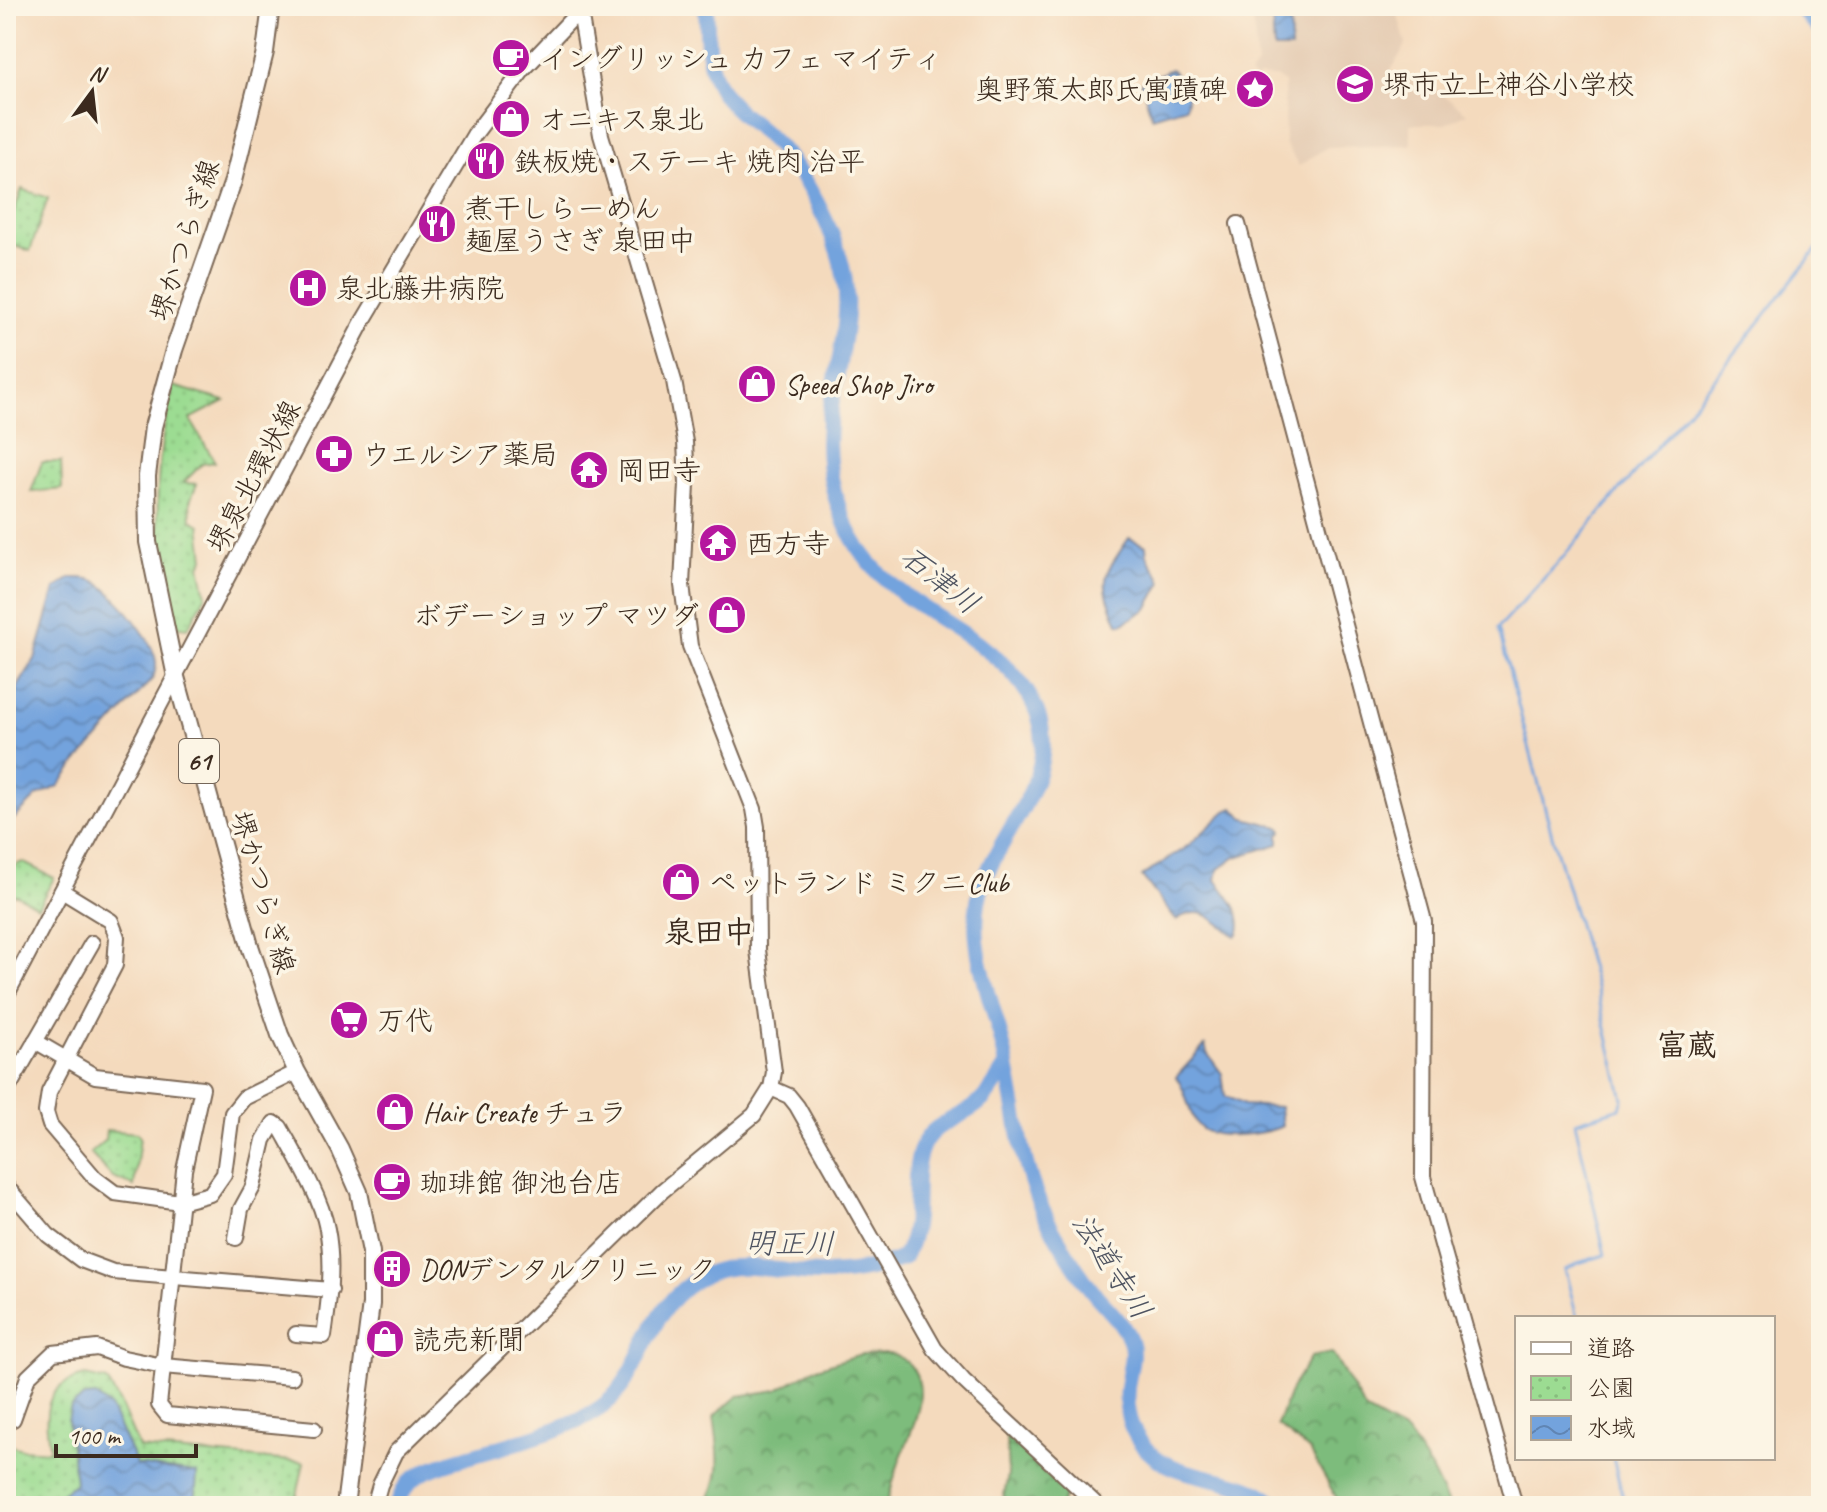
<svg xmlns="http://www.w3.org/2000/svg" width="1827" height="1512" font-family="Caveat,'Klee One',sans-serif">
	<style>
		.built { fill: #e5ccb3 }
		.forest { fill: url(#forest-crowns); stroke: #5c734d; stroke-width: 2 }
		.park { fill: url(#park-dots); stroke: #6c8358; stroke-width: 2 }
		.water { fill: url(#water-waves); stroke: #57667e; stroke-width: 2 }
		.lines { fill: none; stroke-linecap: round; stroke-linejoin: round }
		.stream { stroke: #73a3dd; stroke-width: 3 }
		.river { stroke: #73a3dd; stroke-width: 16 }
		.secondary-casing { stroke: #7c6856; stroke-width: 18 }
		.primary-casing { stroke: #7c6856; stroke-width: 20 }
		.secondary { stroke: #fff; stroke-width: 14 }
		.primary { stroke: #fff; stroke-width: 16 }
		.labels { text-anchor: middle; stroke-width: 7; stroke-linejoin: round; paint-order: stroke }
		.shield { fill: #fcf5e5; stroke: #75675a; stroke-width: 2 }
		.shield-label { font-size: 26px; font-weight: bold; fill: #3b2a1e }
		.poi-label { font-size: 28px; fill: #3b2a1e; stroke: #fcf5e5; text-anchor: start }
		.street-label { font-size: 28px; fill: #3b2a1e; stroke: #fcf5e5 }
		.water-label { font-size: 30px; font-style: italic; fill: #4f5461; stroke: #fcf5e5 }
		.neighbourhood-label { font-size: 30px; font-weight: bold; fill: #3b2a1e; stroke: #fcf5e5 }
	</style>
	<defs>
		<pattern id="forest-crowns" width="20" height="18" patternUnits="userSpaceOnUse" patternTransform="scale(2)"><rect width="20" height="18" fill="#7dbc7c"/><path d="M2 6a3 3 0 1 1 6 0M12 15a3 3 0 1 1 6 0" fill="none" stroke="#689965"/></pattern>
		<pattern id="park-dots" width="8" height="8" patternUnits="userSpaceOnUse" patternTransform="scale(2)"><rect width="8" height="8" fill="#9cdc92"/><path d="M2 2h.1M6 6h.1" fill="none" stroke="#87bd7d" stroke-width="1.8" stroke-linecap="round"/></pattern>
		<pattern id="water-waves" width="16" height="10" patternUnits="userSpaceOnUse" patternTransform="scale(2)"><rect width="16" height="10" fill="#73a3dd"/><path d="M0 5q4-4 8 0t8 0" fill="none" stroke="#6085b3"/></pattern>
	</defs>
	<rect width="100%" height="100%" fill="#fcf5e5"/>
	<filter id="ink" filterUnits="userSpaceOnUse"><feTurbulence type="fractalNoise" baseFrequency=".0125" numOctaves="2"/><feDisplacementMap in="SourceGraphic" scale="16" xChannelSelector="R" yChannelSelector="G"/><feConvolveMatrix kernelMatrix="1 2 1 2 8 2 1 2 1" color-interpolation-filters="sRGB"/></filter>
	<filter id="wash" filterUnits="userSpaceOnUse"><feTurbulence type="fractalNoise" baseFrequency=".006" numOctaves="4" result="noise"/><feDisplacementMap in="SourceGraphic" scale="32" xChannelSelector="R" yChannelSelector="G"/><feGaussianBlur stdDeviation="1.8" result="paint"/><feColorMatrix in="noise" values="0 0 0 0 0 0 0 0 0 0 0 0 0 0 0 0 0 1.4 0 .05"/><feComposite in="paint" operator="in"/></filter>
	<g filter="url(#wash)">
		<rect width="100%" height="100%" fill="#f4dabd"/>
		<polygon class="built" points="1258,6 1395,6 1406,44 1389,74 1432,86 1467,113 1446,124 1410,124 1411,145 1327,147 1299,166 1285,143 1284,83 1276,77 1259,76 1256,79 1250,75 1257,66 1253,15"/>
		<g class="forest">
			<path d="M891,1353C940,1372 915,1422 901,1457C895,1473 891,1490 886,1506H705C725,1474 718,1451 714,1416L738,1396L777,1390L814,1369L861,1354Z"/>
			<polygon points="1332,1353 1366,1411 1407,1433 1431,1469 1449,1506 1341,1506 1310,1451 1277,1425 1292,1387 1311,1357"/>
			<polygon points="1006,1435 1066,1494 1060,1506 1002,1506 1008,1475"/>
		</g>
		<g class="park">
			<polygon points="22,189 48,198 30,251 6,243 6,235"/>
			<path d="M173,386L225,401L190,419L215,462L202,464L183,483L197,484L190,501L191,520L200,525L204,559L200,566L206,595L188,628L173,626C154,538 151,475 173,386Z"/>
			<polygon points="42,462 61,462 62,489 31,492"/>
			<polygon points="22,862 54,878 38,907 17,895 6,894 6,870"/>
			<polygon points="106,1130 137,1133 140,1137 134,1186 113,1178 90,1153 105,1140"/>
			<path d="M85,1376L107,1381L120,1403L139,1448L304,1462L295,1506H6V1444L22,1449L50,1451C44,1415 41,1386 85,1376Z"/>
		</g>
		<g class="water">
			<polygon points="1290,12 1291,49 1274,49 1272,13"/>
			<polygon points="1171,69 1188,88 1186,107 1152,117 1141,83"/>
			<path d="M1129,538L1146,546C1146,565 1157,567 1162,582L1147,609L1122,624L1118,623C1098,578 1103,577 1129,538Z"/>
			<path d="M70,578C78,578 87,577 95,581C114,591 158,644 156,666C156,670 154,674 153,678L76,763L59,786L37,796L6,827V706L35,659L55,589Z"/>
			<path d="M1233,808L1245,818L1279,827L1282,831L1279,835V844L1236,857L1218,870L1216,880C1228,896 1246,914 1238,935L1235,936C1214,920 1201,903 1176,920L1142,876L1189,845L1226,811Z"/>
			<path d="M1205,1045L1207,1053L1222,1074L1225,1096L1244,1105L1280,1107L1282,1126C1265,1135 1209,1142 1197,1124C1187,1110 1187,1091 1176,1077Z"/>
			<polygon points="96,1396 110,1407 137,1465 197,1473 195,1506 46,1506 75,1483 68,1420 71,1406 84,1397"/>
		</g>
		<g class="lines">
			<g class="stream">
				<polyline points="1577,1318 1565,1270 1578,1263 1605,1255 1575,1122 1620,1108 1623,1099 1595,983 1552,835 1498,628 1558,563 1713,381 1821,244"/>
				<polyline points="1613,1458 1625,1506"/>
			</g>
			<g class="river">
				<path d="M706,6C708,33 705,60 718,85C731,111 761,127 780,148C806,176 833,229 842,266C854,313 838,360 831,407C824,452 830,497 852,537C895,618 1005,630 1037,712C1064,782 990,837 978,902C970,950 991,997 1002,1042C1017,1103 1018,1167 1049,1223C1060,1243 1073,1264 1087,1284C1100,1303 1121,1318 1130,1340C1134,1352 1131,1363 1129,1375C1123,1403 1127,1429 1147,1450C1180,1484 1245,1473 1277,1506"/>
				<polyline points="1799,6 1821,31"/>
				<path d="M397,1506C400,1497 404,1486 412,1480C428,1467 454,1461 474,1455C510,1445 563,1430 594,1412C650,1379 638,1306 707,1274C737,1260 771,1270 803,1273C836,1276 874,1272 904,1257C925,1217 908,1181 922,1147C932,1123 956,1120 975,1106C989,1096 997,1080 1006,1066"/>
			</g>
		</g>
	</g>
	<g filter="url(#ink)">
		<g class="lines">
			<defs>
				<g id="secondary">
					<polyline points="1238,224 1424,921 1423,1177 1515,1506"/>
					<polyline points="62,891 111,921 117,937 115,965 49,1092 46,1112 50,1125 95,1178 115,1193 180,1202 210,1194 224,1174 232,1113 244,1098 297,1072"/>
					<polyline points="6,996 363,321 474,135 523,70 582,8"/>
					<polyline points="35,1041 95,1076 202,1088 184,1170 159,1405 167,1415 314,1429"/>
					<polyline points="771,1088 789,1096 797,1106 935,1349 963,1380 1098,1506"/>
					<polyline points="6,1092 92,943"/>
					<polyline points="6,1186 48,1235 81,1260 113,1272 331,1290"/>
					<path d="M236,1238L241,1209L253,1187L264,1140L274,1123L280,1127C296,1156 321,1197 327,1229C334,1264 329,1301 324,1336L296,1334"/>
					<polyline points="6,1417 13,1419 28,1377 53,1353 97,1348 124,1358 163,1366 292,1377"/>
					<polyline points="374,1506 380,1485 396,1452 662,1191 754,1115 771,1088 774,1072 758,950 757,827 754,809 690,646 682,585 687,484 685,442 674,381 601,135 579,6"/>
				</g>
				<polyline id="primary" points="271,6 265,52 233,181 174,350 153,427 147,476 148,542 176,677 250,946 280,1035 297,1072 340,1149 359,1192 371,1252 371,1304 345,1506"/>
			</defs>
			<use href="#secondary" class="secondary-casing"/>
			<use href="#primary" class="primary-casing"/>
			<use href="#secondary" class="secondary"/>
			<use href="#primary" class="primary"/>
		</g>
	</g>
	<defs>
		<symbol id="cafe-disc" viewBox="-11 -11 22 22"><circle r="9.5" fill="#b5179e" stroke="#fcf5e5"/><path d="M-5.5-4.5H6V0H3Q3 3.5 0 3.5H-2.5Q-5.5 3.5-5.5 0ZM3-3.2v2h1.7v-2ZM-6 4.5H4V6H-6Z" fill="#fff"/></symbol>
		<symbol id="school-disc" viewBox="-11 -11 22 22"><circle r="9.5" fill="#b5179e" stroke="#fcf5e5"/><path d="M0-5L7-2L0 1L-7-2ZM-4 1L0 2.5L4 1V4Q0 6-4 4Z" fill="#fff"/></symbol>
		<symbol id="sight-disc" viewBox="-11 -11 22 22"><circle r="9.5" fill="#b5179e" stroke="#fcf5e5"/><path d="M0-6L1.8-2.2L6-1.7L2.9 1.2L3.7 5.4L0 3.3L-3.7 5.4L-2.9 1.2L-6-1.7L-1.8-2.2Z" fill="#fff"/></symbol>
		<symbol id="shop-disc" viewBox="-11 -11 22 22"><circle r="9.5" fill="#b5179e" stroke="#fcf5e5"/><path d="M-5-2.5h2.3a2.7 3.5 0 0 1 5.4 0H5L5.5 6h-11ZM-1.5-2.5h3a1.5 2.3 0 0 0-3 0Z" fill="#fff"/></symbol>
		<symbol id="restaurant-disc" viewBox="-11 -11 22 22"><circle r="9.5" fill="#b5179e" stroke="#fcf5e5"/><path d="M-5-6h1v4h1v-4h1v4h1v-4h1v5L-1.5 .5V6h-2V.5L-5-1ZM5-6V6H3V1.5H1.5Q1.5-4 5-6Z" fill="#fff"/></symbol>
		<symbol id="hospital-disc" viewBox="-11 -11 22 22"><circle r="9.5" fill="#b5179e" stroke="#fcf5e5"/><path d="M-5-5h3v3.5h4V-5h3V5h-3V1.5h-4V5h-3Z" fill="#fff"/></symbol>
		<symbol id="pharmacy-disc" viewBox="-11 -11 22 22"><circle r="9.5" fill="#b5179e" stroke="#fcf5e5"/><path d="M-2-6h4v4h4v4h-4v4h-4v-4h-4v-4h4Z" fill="#fff"/></symbol>
		<symbol id="temple-disc" viewBox="-11 -11 22 22"><circle r="9.5" fill="#b5179e" stroke="#fcf5e5"/><path d="M0-6L5-2H3V0L6.5 2.5H4V6H1.5V3h-3V6H-4V2.5H-6.5L-3 0V-2H-5Z" fill="#fff"/></symbol>
		<symbol id="supermarket-disc" viewBox="-11 -11 22 22"><circle r="9.5" fill="#b5179e" stroke="#fcf5e5"/><path d="M-6-5.5h2.5l.6 2H6L4.5 2H-2.5L-4.4-4H-6ZM-1.5 3.2a1.3 1.3 0 1 0 .1 0ZM3 3.2a1.3 1.3 0 1 0 .1 0Z" fill="#fff"/></symbol>
		<symbol id="building-disc" viewBox="-11 -11 22 22"><circle r="9.5" fill="#b5179e" stroke="#fcf5e5"/><path d="M-4-6H4V6H1V3H-1V6H-4ZM-2.5-4.3h1.7v1.8h-1.7ZM.8-4.3h1.7v1.8H.8ZM-2.5-1h1.7V.8h-1.7ZM.8-1h1.7V.8H.8Z" fill="#fff"/></symbol>
	</defs>
	<g fill-rule="evenodd">
		<use href="#cafe-disc" x="489" y="36" width="44" height="44"/>
		<use href="#school-disc" x="1333" y="62" width="44" height="44"/>
		<use href="#sight-disc" x="1233" y="67" width="44" height="44"/>
		<use href="#shop-disc" x="489" y="97" width="44" height="44"/>
		<use href="#restaurant-disc" x="464" y="139" width="44" height="44"/>
		<use href="#restaurant-disc" x="415" y="202" width="44" height="44"/>
		<use href="#hospital-disc" x="286" y="266" width="44" height="44"/>
		<use href="#shop-disc" x="735" y="362" width="44" height="44"/>
		<use href="#pharmacy-disc" x="312" y="432" width="44" height="44"/>
		<use href="#temple-disc" x="567" y="448" width="44" height="44"/>
		<use href="#temple-disc" x="696" y="521" width="44" height="44"/>
		<use href="#shop-disc" x="705" y="593" width="44" height="44"/>
		<use href="#shop-disc" x="659" y="860" width="44" height="44"/>
		<use href="#supermarket-disc" x="327" y="998" width="44" height="44"/>
		<use href="#shop-disc" x="373" y="1090" width="44" height="44"/>
		<use href="#cafe-disc" x="370" y="1160" width="44" height="44"/>
		<use href="#building-disc" x="370" y="1247" width="44" height="44"/>
		<use href="#shop-disc" x="363" y="1317" width="44" height="44"/>
	</g>
	<g class="labels">
		<rect class="shield" x="179" y="739" width="40" height="44" rx="6"/>
		<g class="shield-label">
			<text x="199" y="770">61</text>
		</g>
		<g class="poi-label">
			<text x="539" y="68">イングリッシュ カフェ マイティ</text>
			<text x="1383" y="94">堺市立上神谷小学校</text>
			<text x="1227" y="99" text-anchor="end">奥野策太郎氏寓蹟碑</text>
			<text x="539" y="129">オニキス泉北</text>
			<text x="514" y="171">鉄板焼・ステーキ 焼肉 治平</text>
			<text x="465" y="218">煮干しらーめん<tspan x="465" dy="32">麺屋うさぎ 泉田中</tspan></text>
			<text x="336" y="298">泉北藤井病院</text>
			<text x="785" y="394">Speed Shop Jiro</text>
			<text x="362" y="464">ウエルシア薬局</text>
			<text x="617" y="480">岡田寺</text>
			<text x="746" y="553">西方寺</text>
			<text x="699" y="625" text-anchor="end">ボデーショップ マツダ</text>
			<text x="709" y="892">ペットランド ミクニClub</text>
			<text x="377" y="1030">万代</text>
			<text x="423" y="1122">Hair Create チュラ</text>
			<text x="420" y="1192">珈琲館 御池台店</text>
			<text x="420" y="1279">DONデンタルクリニック</text>
			<text x="413" y="1349">読売新聞</text>
		</g>
		<g class="street-label">
			<text transform="translate(184 240) rotate(-72)" y="10">堺かつらぎ線</text>
			<text transform="translate(253 476) rotate(-62)" y="10">堺泉北環状線</text>
			<text transform="translate(264 892) rotate(74)" y="10">堺かつらぎ線</text>
		</g>
		<g class="water-label">
			<text transform="translate(940 580) rotate(38)" y="10">石津川</text>
			<text transform="translate(790 1243) rotate(1)" y="10">明正川</text>
			<text transform="translate(1112 1266) rotate(57)" y="10">法道寺川</text>
		</g>
		<g class="neighbourhood-label">
			<text x="709" y="942">泉田中</text>
			<text x="1687" y="1055">富蔵</text>
		</g>
	</g>
	<rect width="1827" height="1512" fill="none" stroke="#fcf5e5" stroke-width="32"/>
	<rect x="1515" y="1316" width="260" height="144" fill="#fcf5e5" stroke="#afa495" stroke-width="2"/>
	<rect x="1531" y="1342" width="40" height="12" fill="#ffffff" stroke="#afa495" stroke-width="2"/>
	<text x="1587" y="1356" font-size="24" fill="#3b2a1e">道路</text>
	<rect x="1531" y="1376" width="40" height="24" fill="url(#park-dots)" stroke="#afa495" stroke-width="2"/>
	<text x="1587" y="1396" font-size="24" fill="#3b2a1e">公園</text>
	<rect x="1531" y="1416" width="40" height="24" fill="url(#water-waves)" stroke="#afa495" stroke-width="2"/>
	<text x="1587" y="1436" font-size="24" fill="#3b2a1e">水域</text>
	<g transform="translate(92 92) rotate(15)" stroke="#fcf5e5" stroke-width="6" paint-order="stroke">
	<path d="M0-6L14 30L0 20L-14 30Z" fill="#3b2a1e"/>
	<text y="-12" font-size="22" font-weight="bold" text-anchor="middle" fill="#3b2a1e">N</text>
	</g>
	<path d="M56 1444v12h140v-12" fill="none" stroke="#3b2a1e" stroke-width="4"/>
	<text x="68" y="1444" font-size="24" fill="#3b2a1e" stroke="#fcf5e5" stroke-width="6" paint-order="stroke">100 m</text>
</svg>
